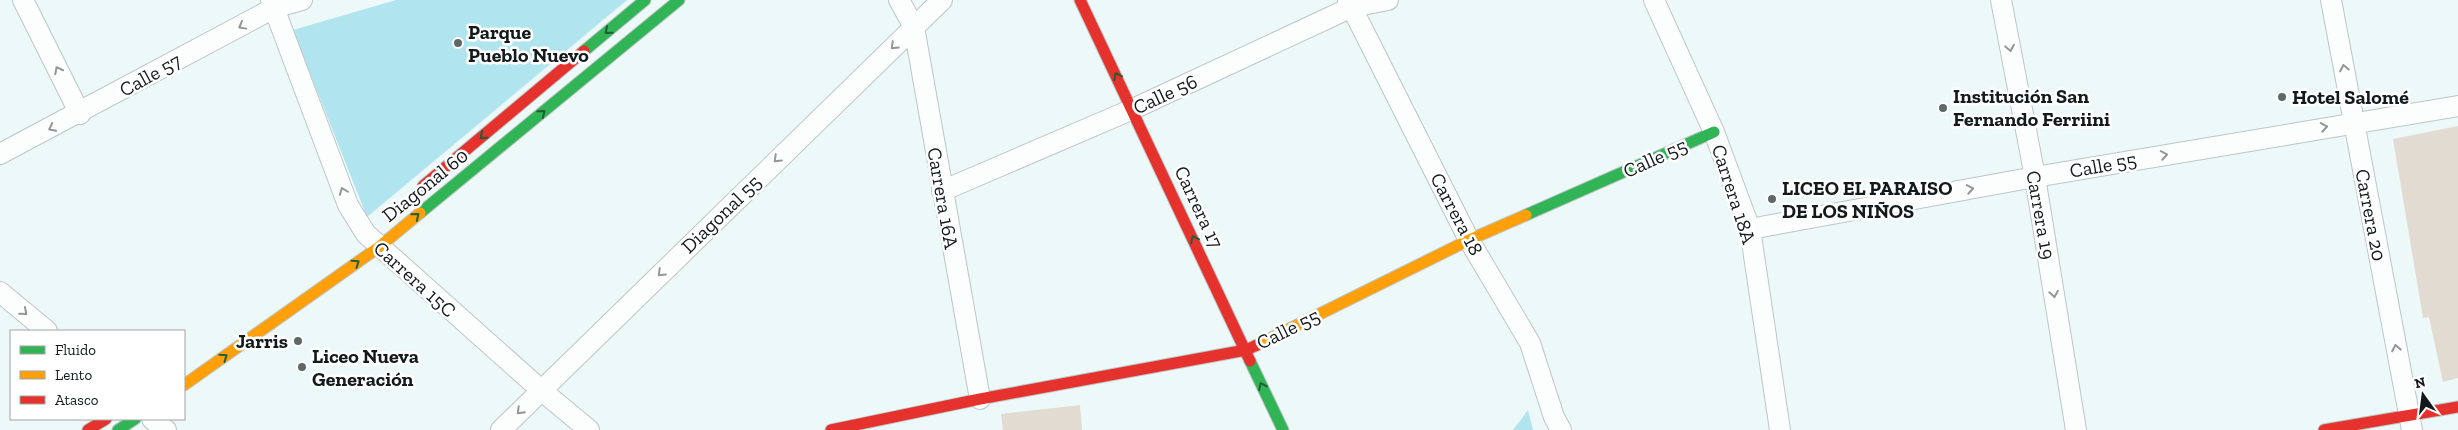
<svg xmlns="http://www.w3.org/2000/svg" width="2458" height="430" font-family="'Zilla Slab',serif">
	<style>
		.green { fill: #b0e4ee }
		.building { fill: #e2dbd1 }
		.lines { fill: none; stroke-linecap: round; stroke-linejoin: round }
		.street-casing { stroke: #bdc5c7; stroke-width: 22 }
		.fast-casing { stroke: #bdc5c7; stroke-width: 13 }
		.slow-casing { stroke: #bdc5c7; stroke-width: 13 }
		.jam-casing { stroke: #bdc5c7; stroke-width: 13 }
		.street { stroke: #fcfefe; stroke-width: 20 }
		.fast { stroke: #30b455; stroke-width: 11 }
		.slow { stroke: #ff9f0a; stroke-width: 11 }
		.jam { stroke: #e5322d; stroke-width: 11 }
		.oneway { stroke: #939798 }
		.oneway2 { stroke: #205f35 }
		.poi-dot { fill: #5f6869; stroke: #fff; stroke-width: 2 }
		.labels { text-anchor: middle; stroke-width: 5; stroke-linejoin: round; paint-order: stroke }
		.poi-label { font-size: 20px; font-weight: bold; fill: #131a1b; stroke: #fff; text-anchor: start }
		.street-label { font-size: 20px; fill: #131a1b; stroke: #fff }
	</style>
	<rect width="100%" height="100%" fill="#edf8f9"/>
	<g class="green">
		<polygon points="396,0 627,0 367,217 293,30"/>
		<polygon points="1528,410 1533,430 1513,430"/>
	</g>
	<g class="building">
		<polygon points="2458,126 2458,378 2443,382 2429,317 2423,318 2393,139"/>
		<polygon points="1080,405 1082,430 1003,430 1001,414"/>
	</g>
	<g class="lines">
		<defs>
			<g id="street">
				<polyline points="23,0 80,114"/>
				<polyline points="271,0 348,205 366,234 541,390 589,430"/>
				<polyline points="899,0 914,27 980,399"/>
				<polyline points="1348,0 1469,240 1530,343 1554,417 1561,430"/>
				<polyline points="1654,0 1714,132 1750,229 1780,430"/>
				<polyline points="2001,0 2035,177 2076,430"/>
				<polyline points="2331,0 2412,430"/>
				<polyline points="0,154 274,8 302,0"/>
				<polyline points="942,191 1133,109 1352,7 1388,0"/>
				<polyline points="1750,229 2035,177 2458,106"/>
				<polyline points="0,292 47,331"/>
				<polyline points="152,419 166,430"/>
				<polyline points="501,430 942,0"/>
			</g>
			<g id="fast">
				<polyline points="584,51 645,0"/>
				<polyline points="420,213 679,0"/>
				<polyline points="1526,215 1714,132"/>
				<polyline points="1250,361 1283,430"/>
				<polyline points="118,430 135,419"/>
			</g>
			<g id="slow">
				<polyline points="1257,345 1469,240 1526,215"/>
				<polyline points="184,385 379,247 420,213"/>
			</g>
			<g id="jam">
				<polyline points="1080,0 1250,361"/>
				<polyline points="423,186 584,51"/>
				<polyline points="88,430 106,419"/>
				<polyline points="831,430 980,399 1246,350 1257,345"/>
				<polyline points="2324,430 2458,407"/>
			</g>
		</defs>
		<use href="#street" class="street-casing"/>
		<use href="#fast" class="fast-casing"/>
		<use href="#slow" class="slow-casing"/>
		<use href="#jam" class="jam-casing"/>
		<use href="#street" class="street"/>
		<use href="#fast" class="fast"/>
		<use href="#slow" class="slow"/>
		<use href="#jam" class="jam"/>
	</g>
	<defs><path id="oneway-chevron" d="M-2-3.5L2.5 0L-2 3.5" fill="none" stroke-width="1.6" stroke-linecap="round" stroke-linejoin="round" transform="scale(1.25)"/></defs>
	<g class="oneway">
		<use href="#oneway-chevron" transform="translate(242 26) rotate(151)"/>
		<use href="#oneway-chevron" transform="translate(894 46) rotate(136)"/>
		<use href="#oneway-chevron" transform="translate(2010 48) rotate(79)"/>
		<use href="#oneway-chevron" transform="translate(2344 68) rotate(-101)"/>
		<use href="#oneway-chevron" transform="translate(58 70) rotate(-117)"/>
		<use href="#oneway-chevron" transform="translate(2324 127) rotate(-10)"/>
		<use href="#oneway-chevron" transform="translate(52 128) rotate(153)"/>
		<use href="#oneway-chevron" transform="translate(2164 155) rotate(-10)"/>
		<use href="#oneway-chevron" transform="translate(777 159) rotate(136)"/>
		<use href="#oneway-chevron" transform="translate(1970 189) rotate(-10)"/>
		<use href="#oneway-chevron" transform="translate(343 191) rotate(-111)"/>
		<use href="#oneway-chevron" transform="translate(661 273) rotate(136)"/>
		<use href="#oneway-chevron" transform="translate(2054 294) rotate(81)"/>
		<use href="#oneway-chevron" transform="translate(24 312) rotate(40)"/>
		<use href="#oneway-chevron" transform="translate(2396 348) rotate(-101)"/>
		<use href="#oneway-chevron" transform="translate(520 411) rotate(135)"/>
	</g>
	<g class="oneway2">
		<use href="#oneway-chevron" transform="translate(608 31) rotate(140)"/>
		<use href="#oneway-chevron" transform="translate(1117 76) rotate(-116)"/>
		<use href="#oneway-chevron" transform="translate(542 113) rotate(-39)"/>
		<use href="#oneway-chevron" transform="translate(483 136) rotate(140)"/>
		<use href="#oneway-chevron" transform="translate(416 216) rotate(-39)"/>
		<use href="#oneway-chevron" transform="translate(1194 239) rotate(-115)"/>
		<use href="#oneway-chevron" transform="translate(356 263) rotate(-35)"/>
		<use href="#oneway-chevron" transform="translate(224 357) rotate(-35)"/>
		<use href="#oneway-chevron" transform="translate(1262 386) rotate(-115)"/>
	</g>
	<g class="poi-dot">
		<circle cx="458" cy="43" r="5"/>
		<circle cx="2282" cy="97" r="5"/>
		<circle cx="1943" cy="108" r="5"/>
		<circle cx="1772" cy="199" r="5"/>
		<circle cx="298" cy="341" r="5"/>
		<circle cx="302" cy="367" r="5"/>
	</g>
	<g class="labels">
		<g class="poi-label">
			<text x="468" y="39">Parque<tspan x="468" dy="23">Pueblo Nuevo</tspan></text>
			<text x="1953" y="103">Institución San<tspan x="1953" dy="23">Fernando Ferriini</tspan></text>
			<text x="2292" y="104">Hotel Salomé</text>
			<text x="1782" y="195">LICEO EL PARAISO<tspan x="1782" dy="23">DE LOS NIÑOS</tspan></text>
			<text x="288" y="348" text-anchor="end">Jarris</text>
			<text x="312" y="363">Liceo Nueva<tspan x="312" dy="23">Generación</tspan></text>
		</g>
		<g class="street-label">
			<text transform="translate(150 75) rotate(-29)" y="7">Calle 57</text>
			<text transform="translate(1165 94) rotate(-25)" y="7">Calle 56</text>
			<text transform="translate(1655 158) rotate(-24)" y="7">Calle 55</text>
			<text transform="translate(2103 165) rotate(-10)" y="7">Calle 55</text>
			<text transform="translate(425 185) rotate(-39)" y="7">Diagonal 60</text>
			<text transform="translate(1734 194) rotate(72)" y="7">Carrera 18A</text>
			<text transform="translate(943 198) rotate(80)" y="7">Carrera 16A</text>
			<text transform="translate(1199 207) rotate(65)" y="7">Carrera 17</text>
			<text transform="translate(721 214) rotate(-44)" y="7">Diagonal 55</text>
			<text transform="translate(1457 214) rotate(62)" y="7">Carrera 18</text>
			<text transform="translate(2041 215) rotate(80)" y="7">Carrera 19</text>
			<text transform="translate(2371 215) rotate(79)" y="7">Carrera 20</text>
			<text transform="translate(415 279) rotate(42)" y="7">Carrera 15C</text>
			<text transform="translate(1288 329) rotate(-26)" y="7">Calle 55</text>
		</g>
	</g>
	<rect x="10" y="330" width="175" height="90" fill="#ffffff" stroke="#a1a3a4"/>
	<rect x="20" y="346" width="25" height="8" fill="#30b455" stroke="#a1a3a4"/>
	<text x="55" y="355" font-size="15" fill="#131a1b">Fluido</text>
	<rect x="20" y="371" width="25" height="8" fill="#ff9f0a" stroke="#a1a3a4"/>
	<text x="55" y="380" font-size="15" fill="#131a1b">Lento</text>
	<rect x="20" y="396" width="25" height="8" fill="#e5322d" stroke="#a1a3a4"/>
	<text x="55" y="405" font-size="15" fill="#131a1b">Atasco</text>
	<g transform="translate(2423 395) rotate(346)" stroke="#ffffff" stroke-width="4" paint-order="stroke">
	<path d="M0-4L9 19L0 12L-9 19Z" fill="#131a1b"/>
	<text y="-8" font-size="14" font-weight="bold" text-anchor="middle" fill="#131a1b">N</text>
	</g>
</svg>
